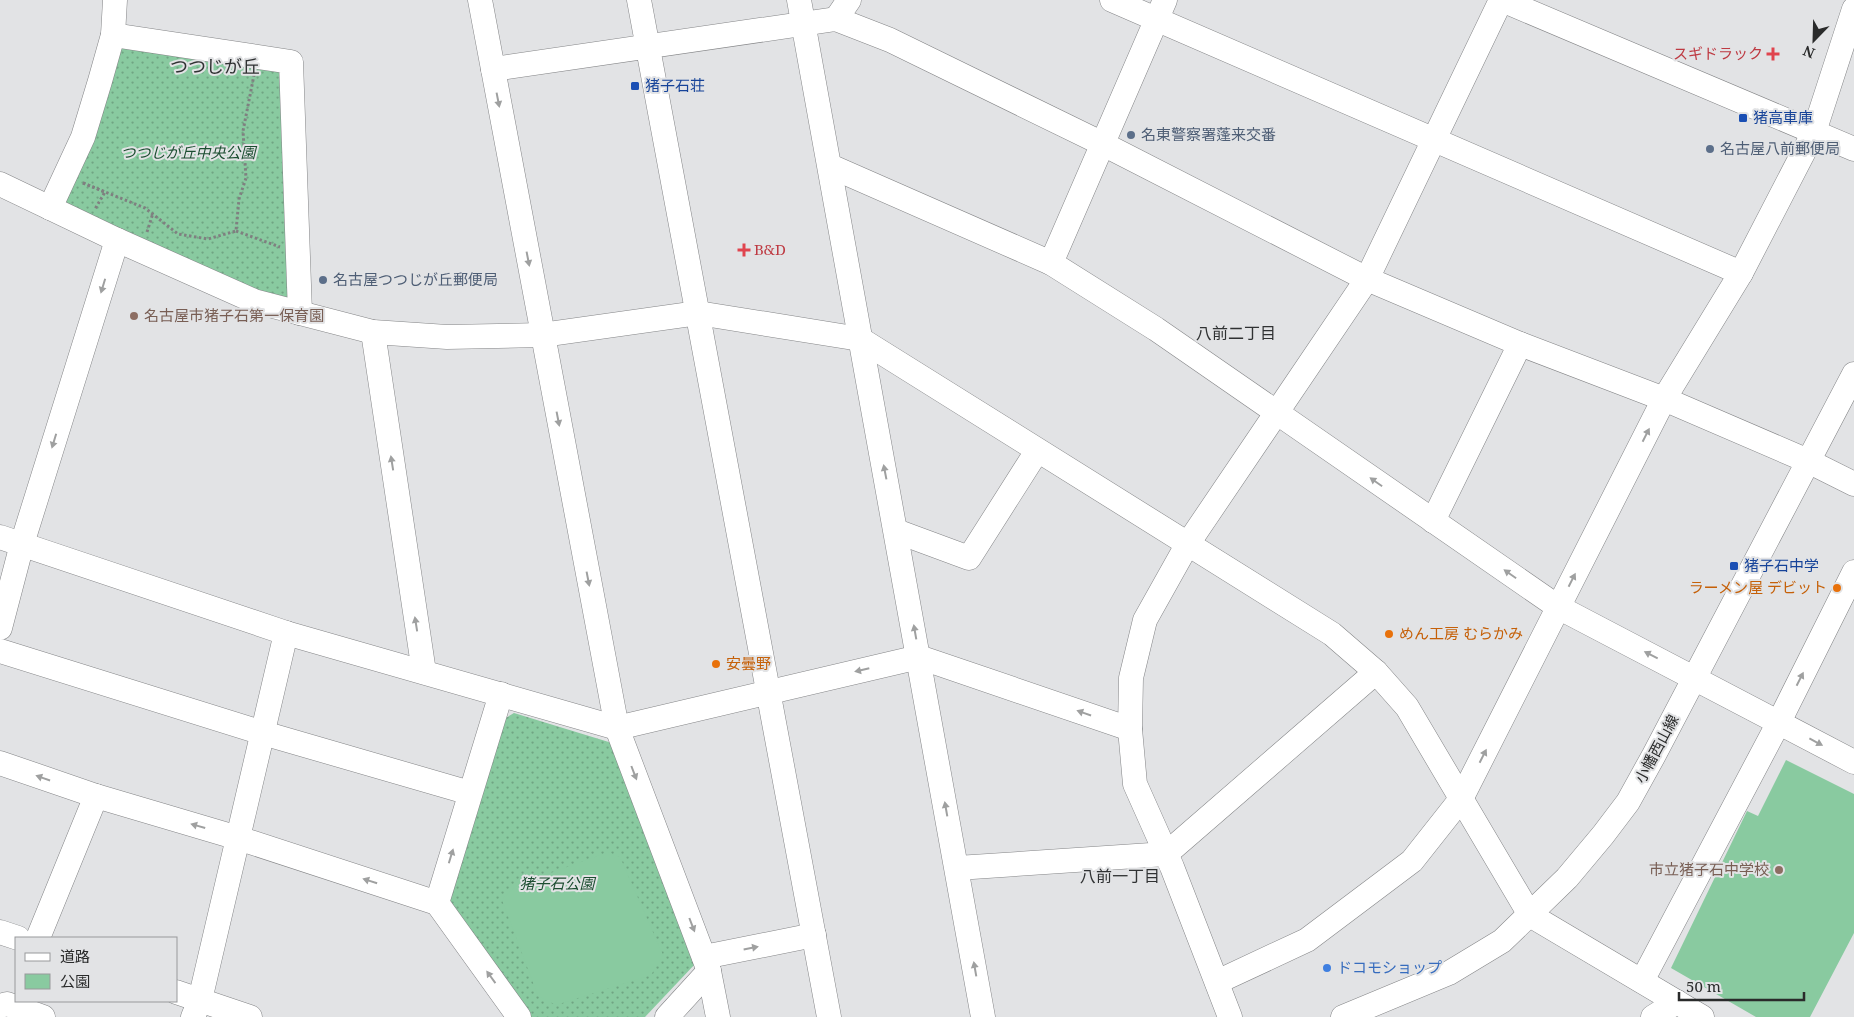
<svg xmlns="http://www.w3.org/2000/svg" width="1854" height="1017" font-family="'Noto Serif','Noto Sans JP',serif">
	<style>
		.green { fill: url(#green-dots) }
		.pitch { fill: #89caa0 }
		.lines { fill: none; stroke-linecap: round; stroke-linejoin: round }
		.minor-casing { stroke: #848587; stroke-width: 25 }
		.path { stroke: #7f8080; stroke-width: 3; stroke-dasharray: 2.5 2.5; stroke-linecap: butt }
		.minor { stroke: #fff; stroke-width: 24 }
		.oneway { fill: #9fa0a0 }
		.health-dot { fill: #e0444e; stroke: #e2e3e5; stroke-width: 2 }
		.transit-dot { fill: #1a4fb4; stroke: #e2e3e5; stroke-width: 2 }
		.service-dot { fill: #5c6f8a; stroke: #e2e3e5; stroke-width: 2 }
		.education-dot { fill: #8d6e63; stroke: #e2e3e5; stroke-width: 2 }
		.food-dot { fill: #e8710a; stroke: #e2e3e5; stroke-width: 2 }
		.shop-dot { fill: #3f7fe0; stroke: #e2e3e5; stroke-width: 2 }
		.labels { text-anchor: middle; stroke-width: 4; stroke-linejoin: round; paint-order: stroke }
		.health-label { font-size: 15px; fill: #be3a42; stroke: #e2e3e5; text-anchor: end }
		.transit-label { font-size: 15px; fill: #164399; stroke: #e2e3e5; text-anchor: start }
		.service-label { font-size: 15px; fill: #4e5e75; stroke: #e2e3e5; text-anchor: start }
		.park-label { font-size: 15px; font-style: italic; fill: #1c4e31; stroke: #e2e3e5 }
		.education-label { font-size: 15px; fill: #785e54; stroke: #e2e3e5; text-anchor: start }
		.food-label { font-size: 15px; fill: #c56008; stroke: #e2e3e5; text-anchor: start }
		.street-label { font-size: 15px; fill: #2a2b2b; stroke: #e2e3e5 }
		.shop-label { font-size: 15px; fill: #366cbe; stroke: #e2e3e5; text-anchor: start }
		.neighbourhood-label { font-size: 16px; fill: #303233; stroke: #e2e3e5 }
		.quarter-label { font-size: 18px; fill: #303233; stroke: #e2e3e5 }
	</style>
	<defs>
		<pattern id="green-dots" width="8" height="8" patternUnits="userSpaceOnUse" patternTransform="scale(1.25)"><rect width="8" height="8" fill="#89caa0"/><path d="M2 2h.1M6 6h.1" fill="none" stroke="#70a483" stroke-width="1.8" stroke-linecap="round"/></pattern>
	</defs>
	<rect width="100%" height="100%" fill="#e2e3e5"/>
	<g class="green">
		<polygon points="113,35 291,62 300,313 50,208"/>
		<polygon points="514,713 612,743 696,963 645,1017 527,1017 446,900 504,719"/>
	</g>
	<g class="pitch">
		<polygon points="1786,760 1854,794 1854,933 1810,1017 1756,1017 1671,968 1747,811 1758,816"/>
		<polygon points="608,852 620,857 663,955 651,975 556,1005 538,996 502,900 515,886"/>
	</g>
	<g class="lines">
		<defs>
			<g id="minor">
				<polyline points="480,0 617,728 709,971 718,1017"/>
				<polyline points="639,0 829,1017"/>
				<polyline points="799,0 983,1017"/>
				<polyline points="1112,0 1741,273"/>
				<polyline points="1502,0 1854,149"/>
				<polyline points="836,19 849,0"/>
				<polyline points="113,35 291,62 300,313"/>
				<polyline points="493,69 836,19 890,40 1103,144 1367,279 1520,344 1664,399 1808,461 1854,484"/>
				<polyline points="830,166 1051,263 1156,329 1558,607 1854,762"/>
				<polyline points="0,184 117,240 254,301 373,332 447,337 542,335 698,313 860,339 1332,634 1376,672 1407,707 1530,915 1702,1017"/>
				<polyline points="50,208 83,137 100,81 113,35 115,0"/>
				<polyline points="1051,263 1165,0"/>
				<polyline points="373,332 424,672"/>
				<polyline points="1433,521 1520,344"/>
				<polyline points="896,531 969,558 1037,451"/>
				<polyline points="0,537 286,633 617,728 919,657 1130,729"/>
				<polyline points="0,628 22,544 117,240"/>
				<polyline points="0,651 263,733 470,793"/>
				<polyline points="0,763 96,796 238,838 437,903 519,1017"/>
				<polyline points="957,868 1166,854 1376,672"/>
				<polyline points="437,903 501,694"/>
				<polyline points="0,932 18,938"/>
				<polyline points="38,938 96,796"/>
				<polyline points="704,957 814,935"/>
				<polyline points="1642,981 1779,722 1854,572"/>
				<polyline points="1217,982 1307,940 1412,861 1461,799 1664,399 1741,273 1814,132 1854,9"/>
				<polyline points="176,992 250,1017"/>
				<polyline points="0,1006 7,1004 43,1017"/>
				<polyline points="193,1017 200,1000 286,633"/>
				<polyline points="667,1017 709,971"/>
				<polyline points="1230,1017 1172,867 1135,784 1130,729 1131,678 1145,620 1187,545 1367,279 1501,0"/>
				<polyline points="1343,1017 1449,973 1502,941 1567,878 1603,835 1628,802 1654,755 1854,374"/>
				<polyline points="1653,1017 1677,1002"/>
			</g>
		</defs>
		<use href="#minor" class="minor-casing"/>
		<g class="path">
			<polyline points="83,183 105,192 95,209"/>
			<polyline points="83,183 145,208 178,234 208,239 236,231 239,199 246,178 243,131 254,75"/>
			<polyline points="236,231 280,247"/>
			<polyline points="147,232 153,213"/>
		</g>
		<use href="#minor" class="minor"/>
	</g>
	<defs><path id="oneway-solid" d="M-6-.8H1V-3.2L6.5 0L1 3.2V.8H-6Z" transform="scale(1.25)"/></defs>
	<g class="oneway">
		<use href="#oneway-solid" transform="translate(498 100) rotate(79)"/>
		<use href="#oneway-solid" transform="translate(528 259) rotate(79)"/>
		<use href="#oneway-solid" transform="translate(103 286) rotate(107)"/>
		<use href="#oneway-solid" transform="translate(558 419) rotate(79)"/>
		<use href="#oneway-solid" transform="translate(1646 435) rotate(-63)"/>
		<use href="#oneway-solid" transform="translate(54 441) rotate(107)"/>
		<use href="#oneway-solid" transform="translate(392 463) rotate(-99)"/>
		<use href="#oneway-solid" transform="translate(885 472) rotate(-101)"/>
		<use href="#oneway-solid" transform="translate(1376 482) rotate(-145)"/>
		<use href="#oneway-solid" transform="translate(1510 574) rotate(-145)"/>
		<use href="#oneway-solid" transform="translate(588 579) rotate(79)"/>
		<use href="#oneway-solid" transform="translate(1572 580) rotate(-63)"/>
		<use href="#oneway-solid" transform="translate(416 624) rotate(-99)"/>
		<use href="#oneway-solid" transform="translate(915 632) rotate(-100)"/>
		<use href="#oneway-solid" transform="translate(1651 655) rotate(-153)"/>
		<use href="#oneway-solid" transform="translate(862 670) rotate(167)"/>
		<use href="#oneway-solid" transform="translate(1800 679) rotate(-63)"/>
		<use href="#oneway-solid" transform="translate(1084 713) rotate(-161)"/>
		<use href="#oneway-solid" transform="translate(1816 742) rotate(28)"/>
		<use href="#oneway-solid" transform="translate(1483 756) rotate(-63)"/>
		<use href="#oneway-solid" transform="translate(634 773) rotate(69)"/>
		<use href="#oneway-solid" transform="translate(43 778) rotate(-161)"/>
		<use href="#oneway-solid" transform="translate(946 809) rotate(-100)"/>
		<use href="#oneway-solid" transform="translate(198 826) rotate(-164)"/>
		<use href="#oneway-solid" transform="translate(451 856) rotate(-73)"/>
		<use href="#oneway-solid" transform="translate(370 881) rotate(-162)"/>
		<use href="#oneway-solid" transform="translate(692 925) rotate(69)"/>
		<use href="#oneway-solid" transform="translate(751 948) rotate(-11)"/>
		<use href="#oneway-solid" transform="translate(975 969) rotate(-100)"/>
		<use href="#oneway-solid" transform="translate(491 977) rotate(-126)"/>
	</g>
	<g class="health-dot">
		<path d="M1770.5 46.5h5v5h5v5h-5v5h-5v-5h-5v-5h5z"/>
		<path d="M741.5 242.5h5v5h5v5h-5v5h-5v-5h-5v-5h5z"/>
	</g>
	<g class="transit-dot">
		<rect x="630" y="81" width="10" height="10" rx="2.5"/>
		<rect x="1738" y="113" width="10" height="10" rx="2.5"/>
		<rect x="1729" y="561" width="10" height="10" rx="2.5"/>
	</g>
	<g class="service-dot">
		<circle cx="1131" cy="135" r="5"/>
		<circle cx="1710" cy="149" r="5"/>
		<circle cx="323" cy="280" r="5"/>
	</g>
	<g class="education-dot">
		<circle cx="134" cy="316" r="5"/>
		<circle cx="1779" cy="870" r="5"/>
	</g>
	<g class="food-dot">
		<circle cx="1837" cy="588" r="5"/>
		<circle cx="1389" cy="634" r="5"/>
		<circle cx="716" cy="664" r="5"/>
	</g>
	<circle class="shop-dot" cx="1327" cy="968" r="5"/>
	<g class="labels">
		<g class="health-label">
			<text x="1763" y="59">スギドラック</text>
			<text x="754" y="255" text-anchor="start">B&amp;D</text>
		</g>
		<g class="transit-label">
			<text x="645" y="91">猪子石荘</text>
			<text x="1753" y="123">猪高車庫</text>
			<text x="1744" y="571">猪子石中学</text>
		</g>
		<g class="service-label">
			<text x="1141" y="140">名東警察署蓬来交番</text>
			<text x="1720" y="154">名古屋八前郵便局</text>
			<text x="333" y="285">名古屋つつじが丘郵便局</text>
		</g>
		<g class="park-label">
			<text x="188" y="158">つつじが丘中央公園</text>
			<text x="557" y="889">猪子石公園</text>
		</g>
		<g class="education-label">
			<text x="144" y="321">名古屋市猪子石第一保育園</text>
			<text x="1769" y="875" text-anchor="end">市立猪子石中学校</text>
		</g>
		<g class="food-label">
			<text x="1827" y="593" text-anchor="end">ラーメン屋 デビット</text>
			<text x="1399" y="639">めん工房 むらかみ</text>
			<text x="726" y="669">安曇野</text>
		</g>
		<g class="street-label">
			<text transform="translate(1657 749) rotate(-62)" y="5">小幡西山線</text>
		</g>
		<g class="shop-label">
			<text x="1337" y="973">ドコモショップ</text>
		</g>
		<g class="neighbourhood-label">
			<text x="1236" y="339">八前二丁目</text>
			<text x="1120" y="882">八前一丁目</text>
		</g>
		<g class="quarter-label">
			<text x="215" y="73">つつじが丘</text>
		</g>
	</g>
	<rect x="15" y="937" width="162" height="65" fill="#e2e3e5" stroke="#98999b"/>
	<rect x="25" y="953" width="25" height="8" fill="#ffffff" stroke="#98999b"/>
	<text x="60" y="962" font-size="15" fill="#2a2b2b">道路</text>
	<rect x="25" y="974" width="25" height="15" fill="#89caa0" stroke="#98999b"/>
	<text x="60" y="987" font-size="15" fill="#2a2b2b">公園</text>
	<g transform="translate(1814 40) rotate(203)" stroke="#e2e3e5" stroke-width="4" paint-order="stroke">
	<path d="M0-4L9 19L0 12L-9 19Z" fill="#2a2b2b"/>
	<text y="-8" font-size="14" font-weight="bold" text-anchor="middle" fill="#2a2b2b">N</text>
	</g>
	<path d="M1679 992v8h125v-8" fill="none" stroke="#2a2b2b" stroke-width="2.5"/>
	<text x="1686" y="992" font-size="15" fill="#2a2b2b" stroke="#e2e3e5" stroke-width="4" paint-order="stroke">50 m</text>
</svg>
